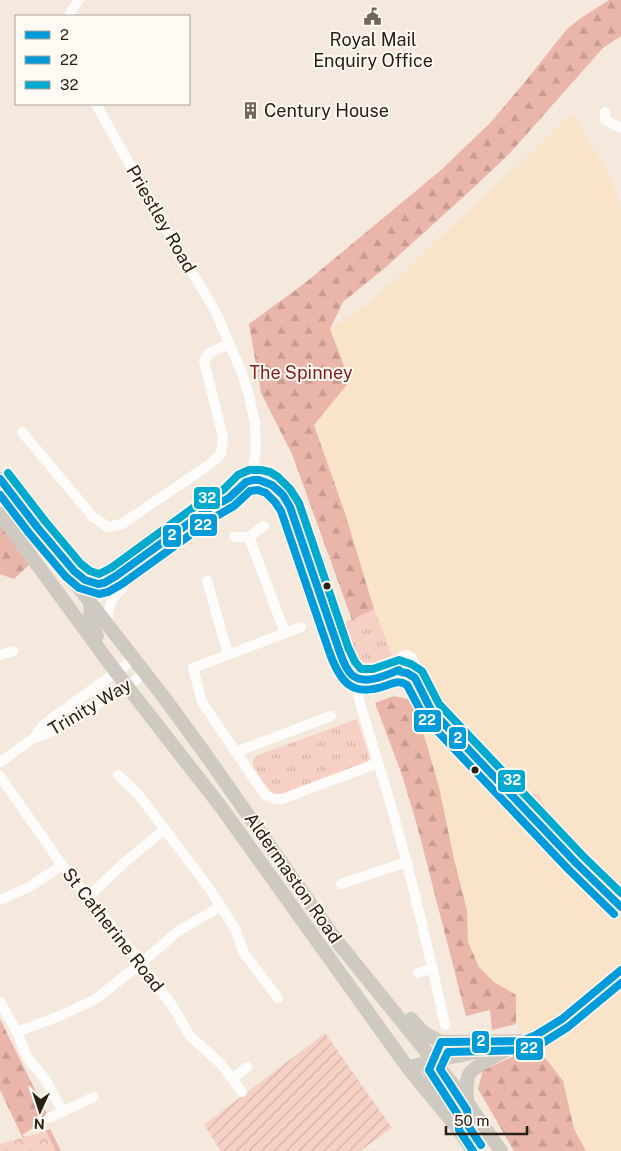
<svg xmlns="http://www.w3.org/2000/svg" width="621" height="1151" font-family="'Public Sans',sans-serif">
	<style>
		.built { fill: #f9e4c9 }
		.grass { fill: url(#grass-tufts) }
		.forest { fill: url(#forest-firs) }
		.park { fill: url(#park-crowns) }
		.garden { fill: url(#garden-furrows) }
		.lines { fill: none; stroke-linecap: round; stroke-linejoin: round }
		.minor { stroke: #fdfcfa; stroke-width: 10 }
		.major { stroke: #cecac1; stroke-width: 14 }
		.bus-1-casing { stroke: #fffaf3; stroke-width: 11 }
		.bus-2-casing { stroke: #fffaf3; stroke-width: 11 }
		.bus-3-casing { stroke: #fffaf3; stroke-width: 11 }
		.bus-1 { stroke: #009bdb; stroke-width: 8 }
		.bus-2 { stroke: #009bdb; stroke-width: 8 }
		.bus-3 { stroke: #00a9ce; stroke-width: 8 }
		.bus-dot { fill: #292115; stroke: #fffaf3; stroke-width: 2 }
		.labels { text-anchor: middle; stroke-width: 4; stroke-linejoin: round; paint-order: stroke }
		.poi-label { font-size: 18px; fill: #292115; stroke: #fffaf3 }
		.street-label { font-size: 18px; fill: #292115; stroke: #fffaf3 }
		.park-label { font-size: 18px; fill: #811d18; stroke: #fffaf3 }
		.line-badge { stroke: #fffaf3; stroke-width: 2 }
		.badge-label { font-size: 14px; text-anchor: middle; font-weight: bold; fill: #fff }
	</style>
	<defs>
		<pattern id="grass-tufts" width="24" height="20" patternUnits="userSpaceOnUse" patternTransform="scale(1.25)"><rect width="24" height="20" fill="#f6d0c5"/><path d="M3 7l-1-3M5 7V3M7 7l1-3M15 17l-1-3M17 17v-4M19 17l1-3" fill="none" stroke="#d3b2a8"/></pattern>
		<pattern id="forest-firs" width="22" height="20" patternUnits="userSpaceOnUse" patternTransform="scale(1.25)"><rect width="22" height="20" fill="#eab6aa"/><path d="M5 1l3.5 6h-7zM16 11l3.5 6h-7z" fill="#c99c91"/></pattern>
		<pattern id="park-crowns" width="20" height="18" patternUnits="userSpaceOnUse" patternTransform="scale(1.25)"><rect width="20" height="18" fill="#f6d0c5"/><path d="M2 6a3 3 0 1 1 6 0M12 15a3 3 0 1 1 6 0" fill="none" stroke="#d3b2a8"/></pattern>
		<pattern id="garden-furrows" width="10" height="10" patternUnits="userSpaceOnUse" patternTransform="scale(1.25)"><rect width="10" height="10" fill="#f6d0c5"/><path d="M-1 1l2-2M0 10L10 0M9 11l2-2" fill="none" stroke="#d3b2a8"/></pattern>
	</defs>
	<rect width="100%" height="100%" fill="#f4e9dc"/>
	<polygon class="built" points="573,113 612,180 621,210 621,1151 586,1151 574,1129 570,1109 536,1046 516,1024 516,995 494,982 479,967 468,942 467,910 418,715 408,699 374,609 344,510 314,425 346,386 348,376 330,330 368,303 393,282"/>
	<g class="grass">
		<path d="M374,609L392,655C385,658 376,663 368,663C351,663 345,635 340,622L352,620Z"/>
		<polygon points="357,719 369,755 368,762 279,795 272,793 253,767 253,761 256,756"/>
		<polygon points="539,794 546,812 549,811 547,814 539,811 530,801 530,795"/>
	</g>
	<g class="forest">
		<polygon points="609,0 621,0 621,36 603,48 510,153 472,189 386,267 343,302 330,329 348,376 346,386 314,425 344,510 374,609 352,620 292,454 261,393 249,324 305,283 441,170 491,122 524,83 567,29 581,18"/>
		<polygon points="0,523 30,564 14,579 0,574"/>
		<polygon points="394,696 408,699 418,715 439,787 454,859 467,910 468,942 479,967 494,982 516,995 516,1024 492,1030 490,1010 466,1016 417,825 402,775 375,703"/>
		<polygon points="0,1019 49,1118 22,1135 28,1138 50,1129 61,1151 29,1151 0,1090"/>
		<polygon points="536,1046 563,1081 574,1129 586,1151 514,1151 478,1089 483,1070"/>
	</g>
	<polygon class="park" points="46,1131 56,1151 0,1151 0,1144"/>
	<polygon class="garden" points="325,1033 392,1128 360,1151 221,1151 204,1125"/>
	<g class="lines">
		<g class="minor">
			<polyline points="69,16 72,10 79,0"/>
			<polyline points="96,104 168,233 210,302 217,315 241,371 248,392 255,423 256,449 252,473 252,480"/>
			<polyline points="605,112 605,120 621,128"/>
			<polyline points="22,432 93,517 108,527 122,524 210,464 221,454 223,437 204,361 209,353 229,344"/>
			<polyline points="264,526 249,537 285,633"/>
			<polyline points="234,537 249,537"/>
			<polyline points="207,581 228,654"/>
			<path d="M93,583C102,586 109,580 116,576L210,508C218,504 225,501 231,496C236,492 240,485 246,482C261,474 278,488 287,499L339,650C342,658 346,669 352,675C364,686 387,675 399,670L401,672L407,673L412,670L414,662L411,657L406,655L403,656L401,657L397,662L378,670L364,680"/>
			<polyline points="90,601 120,585 159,556 217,513 225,501"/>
			<path d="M107,624C109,606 109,600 123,588"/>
			<polyline points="301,627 193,668 202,702 265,795 274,799 282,799 378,763"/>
			<polyline points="0,655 13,651"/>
			<path d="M358,679C356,692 360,703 364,716C371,742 380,767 387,792C410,869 428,947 445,1025"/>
			<polyline points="34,738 43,725 134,659"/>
			<polyline points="236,752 331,716"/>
			<polyline points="0,762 34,738 47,734 128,686 145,673"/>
			<polyline points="118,775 138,794 209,888 235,929 244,953 278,998"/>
			<polyline points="0,776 62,865 141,963 173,1007 190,1036 221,1064 242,1092"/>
			<polyline points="341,884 407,862"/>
			<polyline points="88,897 125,862 165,829"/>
			<polyline points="0,900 31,886 62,865"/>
			<polyline points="418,973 433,968"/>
			<polyline points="0,1002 17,1032 27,1057 45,1079 63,1112"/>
			<polyline points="17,1032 62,1015 96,999 141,963 177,932 221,906"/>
			<path d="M522,1041C561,1027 589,995 621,970"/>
			<polyline points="232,1079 247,1067"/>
			<polyline points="49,1118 94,1097"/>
		</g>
		<g class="major">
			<polyline points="0,479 42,532"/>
			<polyline points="0,514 116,672 221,807 408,1068 459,1130 473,1151"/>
			<polyline points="37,527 69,575 163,696 201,748 336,940 467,1102 501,1151"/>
			<polyline points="72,568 85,580 93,583 90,601 91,622 97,636"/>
			<polyline points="411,1019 423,1032 441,1042 522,1041"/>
			<polyline points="436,1054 429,1070 458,1115 459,1128"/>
			<polyline points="408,1068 434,1060 462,1055 499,1047"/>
			<path d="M467,1102C467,1094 465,1080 470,1073C475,1066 499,1054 508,1049"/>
		</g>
		<defs>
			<g id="bus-1">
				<path d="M0,479L37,527L74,571L85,580L98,584L104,583L116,576L210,508L229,498L246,482L253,480H259L272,485L283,495L290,507L339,650C342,658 345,669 352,675C365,686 386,675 399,670L401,672L407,673L415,678L431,710L576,863L621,907"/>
				<polyline points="473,1151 459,1130 458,1115 429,1070 441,1042 522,1041 536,1035 562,1019 621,970"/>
			</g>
			<g id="bus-2">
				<path d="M0,495L29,533L66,577L79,588L99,594L108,592L122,584L215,517L234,506L250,491L258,490L266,493L275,502L281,511L330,654C341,683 352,697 385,686C394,683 399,680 407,685L424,717L569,870L614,914"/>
				<polyline points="481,1145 469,1127 467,1110 440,1069 448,1052 526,1050 541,1044 568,1027 621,983"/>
			</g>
			<polyline id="bus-3" points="8,473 45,521 81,564 90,571 99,574 111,568 204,500 223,490 238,475 249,470 261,470 270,472 278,477 290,489 299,503 348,647 355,662 361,669 373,669 399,660 411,664 422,671 439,704 583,856 621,893"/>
		</defs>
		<use href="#bus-1" class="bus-1-casing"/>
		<use href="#bus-2" class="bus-2-casing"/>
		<use href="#bus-3" class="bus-3-casing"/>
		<use href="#bus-1" class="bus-1"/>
		<use href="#bus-2" class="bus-2"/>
		<use href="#bus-3" class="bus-3"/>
	</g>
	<defs>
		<symbol id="civic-bare" viewBox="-9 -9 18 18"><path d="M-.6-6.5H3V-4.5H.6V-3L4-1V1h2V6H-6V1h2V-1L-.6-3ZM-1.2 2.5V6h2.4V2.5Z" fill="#70675b" stroke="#fffaf3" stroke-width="2.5" paint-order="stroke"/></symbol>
		<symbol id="building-bare" viewBox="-9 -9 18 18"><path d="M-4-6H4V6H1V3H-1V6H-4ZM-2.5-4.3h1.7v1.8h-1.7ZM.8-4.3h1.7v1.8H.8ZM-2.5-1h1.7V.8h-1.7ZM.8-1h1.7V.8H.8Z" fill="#70675b" stroke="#fffaf3" stroke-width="2.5" paint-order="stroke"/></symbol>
	</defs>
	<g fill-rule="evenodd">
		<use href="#civic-bare" x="360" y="4" width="25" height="25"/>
		<use href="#building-bare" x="238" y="98" width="25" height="25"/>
	</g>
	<g class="bus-dot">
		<circle cx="327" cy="586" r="4.5"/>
		<circle cx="475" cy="770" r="4.5"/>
	</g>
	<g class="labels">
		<g class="poi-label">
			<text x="373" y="46">Royal Mail<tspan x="373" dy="21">Enquiry Office</tspan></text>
			<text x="264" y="117" text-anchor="start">Century House</text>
		</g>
		<g class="street-label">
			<text transform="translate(161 219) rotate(60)" y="6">Priestley Road</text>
			<text transform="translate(90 707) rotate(-31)" y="6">Trinity Way</text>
			<text transform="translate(293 878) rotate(55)" y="6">Aldermaston Road</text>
			<text transform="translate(113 930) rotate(52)" y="6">St Catherine Road</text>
		</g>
		<g class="park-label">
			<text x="301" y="379">The Spinney</text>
		</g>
	</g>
	<g class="line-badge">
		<rect x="193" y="486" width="28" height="24" rx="5" fill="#00a9ce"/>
		<rect x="189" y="513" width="29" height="24" rx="5" fill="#009bdb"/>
		<rect x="162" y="524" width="20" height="24" rx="5" fill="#009bdb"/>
		<rect x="413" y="709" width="29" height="24" rx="5" fill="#009bdb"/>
		<rect x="448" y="726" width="19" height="24" rx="5" fill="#009bdb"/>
		<rect x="497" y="769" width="29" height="24" rx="5" fill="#00a9ce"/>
		<rect x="471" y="1030" width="19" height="24" rx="5" fill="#009bdb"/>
		<rect x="515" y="1037" width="29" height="24" rx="5" fill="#009bdb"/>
	</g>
	<g class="badge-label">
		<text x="207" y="503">32</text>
		<text x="203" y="530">22</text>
		<text x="172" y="540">2</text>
		<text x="427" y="725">22</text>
		<text x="458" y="743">2</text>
		<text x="512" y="785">32</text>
		<text x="481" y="1046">2</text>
		<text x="529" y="1053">22</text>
	</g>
	<rect x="15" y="15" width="175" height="90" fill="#fffaf3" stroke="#a9a39a"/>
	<rect x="25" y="31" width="25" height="8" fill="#009bdb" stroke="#a9a39a"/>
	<text x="60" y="40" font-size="15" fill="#292115">2</text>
	<rect x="25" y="56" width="25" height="8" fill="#009bdb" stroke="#a9a39a"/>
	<text x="60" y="65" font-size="15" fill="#292115">22</text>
	<rect x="25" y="81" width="25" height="8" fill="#00a9ce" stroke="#a9a39a"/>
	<text x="60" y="90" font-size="15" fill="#292115">32</text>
	<g transform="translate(40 1111) rotate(183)" stroke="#fffaf3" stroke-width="4" paint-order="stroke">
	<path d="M0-4L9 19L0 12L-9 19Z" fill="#292115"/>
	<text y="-8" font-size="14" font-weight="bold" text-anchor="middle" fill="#292115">N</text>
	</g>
	<path d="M446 1126v8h81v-8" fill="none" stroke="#292115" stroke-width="2.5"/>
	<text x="454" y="1126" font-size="15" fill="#292115" stroke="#fffaf3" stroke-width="4" paint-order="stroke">50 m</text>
</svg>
